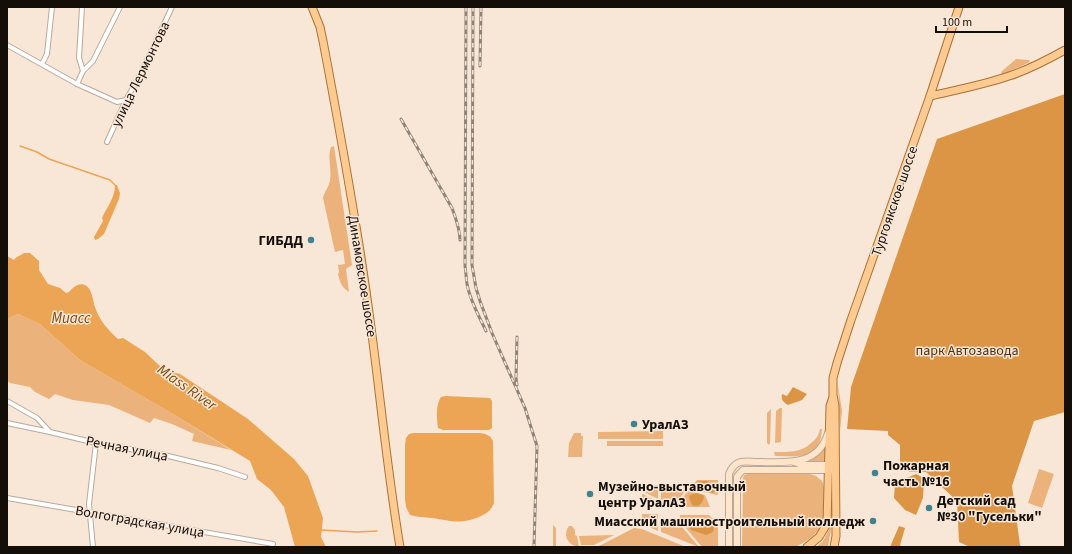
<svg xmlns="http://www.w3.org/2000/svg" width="1072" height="554" font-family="'Source Sans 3',sans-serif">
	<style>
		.green { fill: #ebb37b }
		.forest { fill: #dc9445 }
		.water { fill: #eca455 }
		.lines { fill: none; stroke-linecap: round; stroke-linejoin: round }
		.stream { stroke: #eca455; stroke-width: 1.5 }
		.minor-casing { stroke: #baa99a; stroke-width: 6 }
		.secondary-casing { stroke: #baa99a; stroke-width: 8 }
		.primary-casing { stroke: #aa7233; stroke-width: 9 }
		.minor { stroke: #fff; stroke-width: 4 }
		.secondary { stroke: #fee5c9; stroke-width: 6 }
		.primary { stroke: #fdcb92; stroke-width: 7 }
		.rail-casing { stroke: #8f8378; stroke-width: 3 }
		.rail { stroke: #f8e7d7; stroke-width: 1.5; stroke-dasharray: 4.5; stroke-linecap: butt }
		.poi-dot { fill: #3f8292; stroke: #f8e7d7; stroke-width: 1.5 }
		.labels { text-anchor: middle; stroke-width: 3; stroke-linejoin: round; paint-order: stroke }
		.street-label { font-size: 14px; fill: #140e09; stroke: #f8e7d7 }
		.poi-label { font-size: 14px; font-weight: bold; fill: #140e09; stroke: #f8e7d7; text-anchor: start }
		.park-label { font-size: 14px; fill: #4f3110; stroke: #f8e7d7 }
		.water-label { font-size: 15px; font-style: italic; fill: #7b4b0f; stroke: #f8e7d7 }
	</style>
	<rect width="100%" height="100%" fill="#f8e7d7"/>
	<g class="green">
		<polygon points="1016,59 1029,60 1030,62 1002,75 1001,72"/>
		<path d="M334,146L352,265L346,269L349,292C341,287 340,282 338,274L339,272L338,265L345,264L343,250L335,252L323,198C324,192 329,187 330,180C332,169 327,157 331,147Z"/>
		<polygon points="18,314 40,324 80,360 178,417 231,450 192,441 194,434 172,424 154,418 150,423 109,405 73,400 55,394 49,399 35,392 30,387 10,383 7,381 7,319"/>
		<polygon points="838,385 842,411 840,431"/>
		<polygon points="780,408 782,408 781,442 775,443 776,411"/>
		<polygon points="771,409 770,443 769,445 767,443 767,413"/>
		<path d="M820,429H822C820,461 799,456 775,456L774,452C787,452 800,453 810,444C817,438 818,437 820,429Z"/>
		<polygon points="663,431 663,439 598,439 598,432"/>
		<polygon points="574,433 581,433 581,436 583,436 582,457 568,457 569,443"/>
		<rect x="607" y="441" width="56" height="5"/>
		<path d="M826,446V462H802C814,458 819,455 826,446Z"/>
		<polygon points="1039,469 1054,474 1042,508 1028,503"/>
		<polygon points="748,474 810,474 816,476 822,481 824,487 823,522 819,529 813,536 806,541 796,547 742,547 743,478 744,475"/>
		<polygon points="697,480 718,480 718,495 689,489"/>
		<polygon points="658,485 658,499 644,492 652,486"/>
		<polygon points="661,485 685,491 678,501 661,500"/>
		<polygon points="688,491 705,495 710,507 680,507 680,501"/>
		<polygon points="642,494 643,494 658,502 658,506 642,506"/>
		<polygon points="642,514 658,514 658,519 643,523 642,522"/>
		<polygon points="680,515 709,515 718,524 718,547 702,547 680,521"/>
		<polygon points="661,521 677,521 699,547 661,532"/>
		<polygon points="658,522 658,531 645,525"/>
		<polygon points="832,524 828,547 816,547 823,541"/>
		<polygon points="553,525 556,528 556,547 553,547"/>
		<path d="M569,526H572L575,530V535L577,536L579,547C576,546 571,545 569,542C565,538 565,531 569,526Z"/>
		<polygon points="634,528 642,529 686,547 597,547"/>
		<polygon points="614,535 594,545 581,545 579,536"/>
	</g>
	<g class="forest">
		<polygon points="1065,94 1065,412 1034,421 1012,486 1020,545 1022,547 970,547 959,542 957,501 926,472 909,472 909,462 900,462 900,445 888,435 888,431 847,429 851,387 937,139"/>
		<path d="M793,387L807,394L802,400L788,405C783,402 781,400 782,394L787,396Z"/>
		<polygon points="916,474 924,478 923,498 916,515 905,510 894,498 895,483"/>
		<polygon points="699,481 708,481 709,482 708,487 714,491 713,493 695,489 694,488 696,483"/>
		<path d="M697,493L703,495L704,497C702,504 699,508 692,505L689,497L690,495Z"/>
		<polygon points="694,518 710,519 715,524 713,532 706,535 691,530 688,526 689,521"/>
		<polygon points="899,526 905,528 900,545 902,547 890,547"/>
	</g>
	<g class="water">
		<path d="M115,185H117L120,193L119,199L104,234L98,239L95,240L94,237L103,221L102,218C107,207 115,198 115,185Z"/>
		<path d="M24,253H30L39,261V270L48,284L60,288L66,293L69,292C72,288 79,282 85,285C92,288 93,301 95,307C99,320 109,331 118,339L123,338L145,352L164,370L180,374L248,419L294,459L308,476L323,518L321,537L325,545L327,547H295L284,507L271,490L257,479L250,461L178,417L80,360L40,324L18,314L7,319V256L14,260C17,256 20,256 24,253Z"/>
		<path d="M445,396L490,398L492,401V428L489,430H443L438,428C437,419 435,406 441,397Z"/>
		<path d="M414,433H480C487,434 490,435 493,441L494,503C491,510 488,513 481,516C462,525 451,521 432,518C424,517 417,517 410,515L406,507L405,499V445L406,438L409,434Z"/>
	</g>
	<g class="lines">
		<g class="stream">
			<polyline points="20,146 37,152 49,159 110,180 115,185"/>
			<polyline points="321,530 357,532 377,531"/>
		</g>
		<defs>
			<g id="minor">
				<polyline points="82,7 79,58 83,71"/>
				<polyline points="7,45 77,84 117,102 126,100"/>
				<polyline points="42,64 47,54 52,7"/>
				<polyline points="77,84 83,71 93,61 120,7"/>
				<polyline points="107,142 126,100 139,77 172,7"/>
				<polyline points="7,401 37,418 50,432"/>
				<polyline points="7,423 50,432 96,443 164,455 218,468 245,477"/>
				<polyline points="7,498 273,544"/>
				<polyline points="93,547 89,504 96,443"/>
			</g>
			<g id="secondary">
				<polyline points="794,462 802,465 832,465"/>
				<path d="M729,547V474C731,469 733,465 738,463C744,460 751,462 757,462C786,462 818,467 828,433"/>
				<polyline points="737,547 737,477 740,473 743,470 833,470"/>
			</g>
			<g id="primary">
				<path d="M312,7L320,27L323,41C339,126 355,212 367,298C379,381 386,464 400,547"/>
				<path d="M930,96C956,90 983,85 1009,76C1028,70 1047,60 1065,50"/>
				<polyline points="807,547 819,537 827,524 830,406 833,397"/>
				<polyline points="834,547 836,536 835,406 833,395 833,378 837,363 851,320 930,96 959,7"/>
			</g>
		</defs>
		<use href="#minor" class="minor-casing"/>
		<use href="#secondary" class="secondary-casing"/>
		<use href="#primary" class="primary-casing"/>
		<use href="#minor" class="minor"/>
		<use href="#secondary" class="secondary"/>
		<use href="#primary" class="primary"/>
		<defs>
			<g id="rail">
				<path d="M466,7L465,266C466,272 466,278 467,284C470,301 479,316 486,331"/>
				<polyline points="473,7 472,265 476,288 480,301 492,333 525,408 530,424 537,446 534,547"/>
				<polyline points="480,66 481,7"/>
				<path d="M401,119L452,208C456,219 460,229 460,240"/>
				<polyline points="517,337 516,378 517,385"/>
			</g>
		</defs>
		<use href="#rail" class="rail-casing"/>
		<use href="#rail" class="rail"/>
	</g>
	<g class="poi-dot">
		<circle cx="311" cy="240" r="4"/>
		<circle cx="634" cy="424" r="4"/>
		<circle cx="875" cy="473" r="4"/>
		<circle cx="590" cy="494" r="4"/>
		<circle cx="929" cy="508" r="4"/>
		<circle cx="873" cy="521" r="4"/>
	</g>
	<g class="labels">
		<g class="street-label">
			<text transform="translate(140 74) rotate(-64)" y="5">улица Лермонтова</text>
			<text transform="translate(894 201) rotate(-71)" y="5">Тургоякское шоссе</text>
			<text transform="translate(363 276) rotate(81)" y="5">Динамовское шоссе</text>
			<text transform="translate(127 448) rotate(11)" y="5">Речная улица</text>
			<text transform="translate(140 521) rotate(10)" y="5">Волгоградская улица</text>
		</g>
		<g class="poi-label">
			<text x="303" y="245" text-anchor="end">ГИБДД</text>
			<text x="642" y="429">УралАЗ</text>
			<text x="883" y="470">Пожарная<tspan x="883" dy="16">часть №16</tspan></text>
			<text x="598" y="491">Музейно-выставочный<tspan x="598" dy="16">центр УралАЗ</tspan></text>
			<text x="937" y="505">Детский сад<tspan x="937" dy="16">№30 "Гусельки"</tspan></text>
			<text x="865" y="526" text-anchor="end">Миасский машиностроительный колледж</text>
		</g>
		<g class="park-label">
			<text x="967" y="355">парк Автозавода</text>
		</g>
		<g class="water-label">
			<text x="71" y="323">Миасс</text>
			<text transform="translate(187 387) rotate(35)" y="5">Miass River</text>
		</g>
	</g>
	<rect width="1072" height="554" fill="none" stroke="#140e09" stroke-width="16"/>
	<path d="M936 26v6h71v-6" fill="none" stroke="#140e09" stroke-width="2"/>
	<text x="942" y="26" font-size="12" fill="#140e09" stroke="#f8e7d7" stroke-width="3" paint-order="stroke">100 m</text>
</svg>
